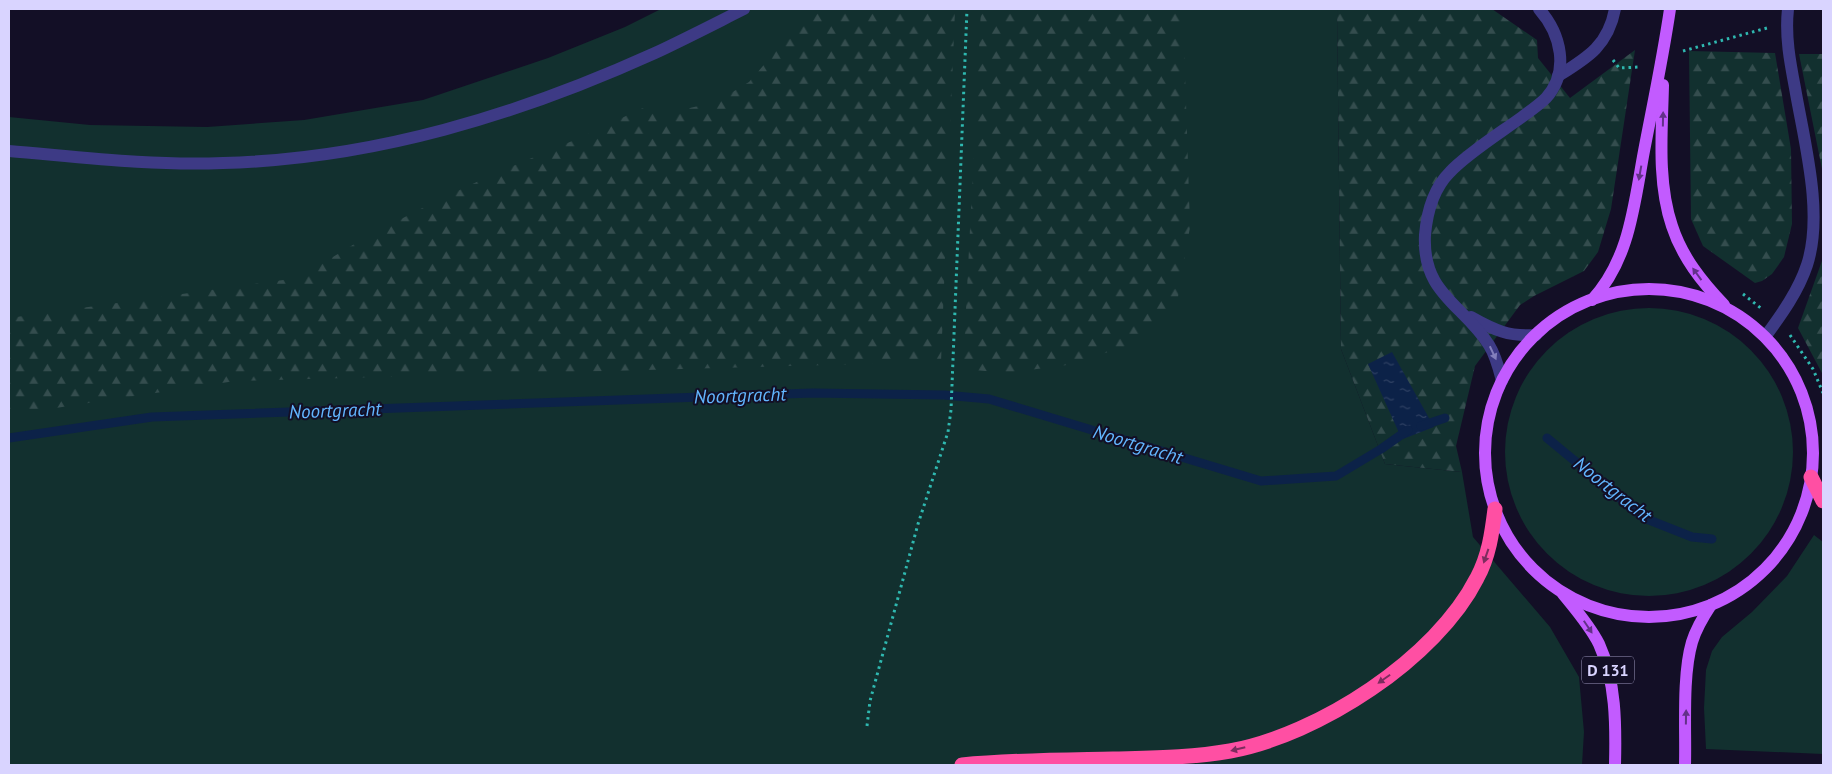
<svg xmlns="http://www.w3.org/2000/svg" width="1832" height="774" font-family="'PT Sans',sans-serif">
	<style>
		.grass { fill: #12302f }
		.forest { fill: url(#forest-firs) }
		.water { fill: url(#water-ripples) }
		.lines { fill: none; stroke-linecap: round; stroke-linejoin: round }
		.stream { stroke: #0c2248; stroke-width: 9 }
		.path { stroke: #2fb8b0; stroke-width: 3; stroke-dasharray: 2.5 4; stroke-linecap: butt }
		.minor { stroke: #3d3a85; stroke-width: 12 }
		.major { stroke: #c25bff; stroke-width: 12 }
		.highway { stroke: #ff4fa3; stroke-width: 15 }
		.oneway { fill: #623188 }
		.oneway2 { fill: #837fbc }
		.oneway3 { fill: #7d2c5e }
		.labels { text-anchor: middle; stroke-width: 4; stroke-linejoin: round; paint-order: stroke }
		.shield { fill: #130f26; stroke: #9e99be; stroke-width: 1 }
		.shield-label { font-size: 16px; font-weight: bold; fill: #d9d4ff }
		.water-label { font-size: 19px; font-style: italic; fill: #62b6ff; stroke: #130f26 }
	</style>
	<defs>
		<pattern id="forest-firs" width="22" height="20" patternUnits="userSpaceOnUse" patternTransform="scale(1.25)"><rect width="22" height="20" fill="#12302f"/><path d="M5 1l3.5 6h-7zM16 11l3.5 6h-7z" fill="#344d4e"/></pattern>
		<pattern id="water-ripples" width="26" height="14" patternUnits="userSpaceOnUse" patternTransform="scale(1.25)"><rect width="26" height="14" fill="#0c2248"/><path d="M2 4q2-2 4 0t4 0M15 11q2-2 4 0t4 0" fill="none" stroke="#2f4163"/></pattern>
	</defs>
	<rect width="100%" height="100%" fill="#130f26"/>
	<g class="grass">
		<polygon points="661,9 1337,9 1341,349 1385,464 1462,472 1473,537 1550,627 1579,677 1584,732 1582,765 9,765 9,117 90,125 207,127 304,120 423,100 548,58 625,27"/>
		<circle cx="1649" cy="452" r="144"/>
		<polygon points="1814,535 1823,542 1823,754 1706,749 1704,708 1706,670 1712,651 1722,637 1752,612 1787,576"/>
	</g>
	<g class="forest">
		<polygon points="819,9 955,9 941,362 235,381 9,415 9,318 298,278 366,237 438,200 494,174 577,139 643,108 681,110 716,102 749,82 787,38"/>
		<polygon points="981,9 1183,9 1190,227 1177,303 1124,347 1067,365 1007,373 963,369"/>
		<polygon points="1337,9 1492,9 1537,40 1538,58 1570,98 1635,50 1611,209 1598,252 1584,271 1534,296 1520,305 1475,366 1456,446 1462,472 1385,464 1341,349"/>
		<polygon points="1689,51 1775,53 1791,149 1792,224 1784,257 1772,274 1762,281 1755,283 1703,246 1691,219"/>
		<polygon points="1799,54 1823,54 1823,174"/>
		<polygon points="1823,246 1823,375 1798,328 1823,258"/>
	</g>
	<polygon class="water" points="1392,352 1434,427 1403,439 1400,435 1368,364"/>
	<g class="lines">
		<g class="stream">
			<polyline points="1421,426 1445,418"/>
			<polyline points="9,438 152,417 813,393 944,395 989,399 1261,481 1336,476 1381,449 1408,430"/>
			<polyline points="1547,438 1644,518 1692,537 1712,539"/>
		</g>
		<g class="path">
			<polyline points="1683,51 1767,28"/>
			<polyline points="1613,60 1619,68 1640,67"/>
			<polyline points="1743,294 1762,309"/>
			<polyline points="1790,335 1813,369 1823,393"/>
			<polyline points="867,726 870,701 918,524 948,432 951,410 967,9"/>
		</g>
		<g class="minor">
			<path d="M1558,76C1587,58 1608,46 1615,9"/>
			<path d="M9,151C80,157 151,166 223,163C374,159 518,115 655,53C685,39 714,24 744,9"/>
			<path d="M1471,317C1494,330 1509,337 1536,335"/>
			<path d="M1765,337C1781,315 1798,292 1807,265C1824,213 1804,141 1795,88C1790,62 1785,36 1788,9"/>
			<path d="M1502,381C1499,369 1496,356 1489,345C1463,304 1422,294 1425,235C1427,212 1434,188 1450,172C1468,153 1500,133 1522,117C1530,111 1539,105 1546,98C1570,71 1561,34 1539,9"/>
		</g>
		<g class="major">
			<path d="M1663,85C1662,131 1657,182 1672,226C1682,257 1702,282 1724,305"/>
			<circle cx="1649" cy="453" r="164"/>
			<path d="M1592,300C1630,259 1634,204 1644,151C1653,104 1663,57 1670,9"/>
			<path d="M1563,594C1576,610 1590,626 1599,644C1616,681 1616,725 1615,765"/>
			<path d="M1685,765C1686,730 1682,676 1692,642C1696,629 1703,617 1711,605"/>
		</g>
		<g class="highway">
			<polyline points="1811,477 1823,501"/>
			<path d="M962,765C1012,760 1062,760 1113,759C1152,758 1191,758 1230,751C1318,735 1436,659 1477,578C1489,556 1492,533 1495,509"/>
		</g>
	</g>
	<defs><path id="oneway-solid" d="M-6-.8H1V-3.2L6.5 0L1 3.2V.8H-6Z" transform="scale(1.25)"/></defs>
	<g class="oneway">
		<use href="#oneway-solid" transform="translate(1663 119) rotate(-89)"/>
		<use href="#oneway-solid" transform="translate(1640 173) rotate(100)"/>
		<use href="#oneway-solid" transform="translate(1697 274) rotate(-126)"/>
		<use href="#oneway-solid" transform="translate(1588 627) rotate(56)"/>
		<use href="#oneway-solid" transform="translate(1686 717) rotate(-89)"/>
	</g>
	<use class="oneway2" href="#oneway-solid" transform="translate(1493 353) rotate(65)"/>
	<g class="oneway3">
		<use href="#oneway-solid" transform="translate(1486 556) rotate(109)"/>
		<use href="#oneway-solid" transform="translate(1384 679) rotate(145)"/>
		<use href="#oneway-solid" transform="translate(1238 749) rotate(166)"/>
	</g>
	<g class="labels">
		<rect class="shield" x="1582" y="656.5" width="52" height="27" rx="4"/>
		<g class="shield-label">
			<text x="1608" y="676">D 131</text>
		</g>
		<g class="water-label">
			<text transform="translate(740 395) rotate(-2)" y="7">Noortgracht</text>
			<text transform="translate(335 410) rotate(-2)" y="7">Noortgracht</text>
			<text transform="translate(1138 444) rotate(17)" y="7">Noortgracht</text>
			<text transform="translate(1613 489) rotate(38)" y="7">Noortgracht</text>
		</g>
	</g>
	<rect width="1832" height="774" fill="none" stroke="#d9d4ff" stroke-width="20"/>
</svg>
